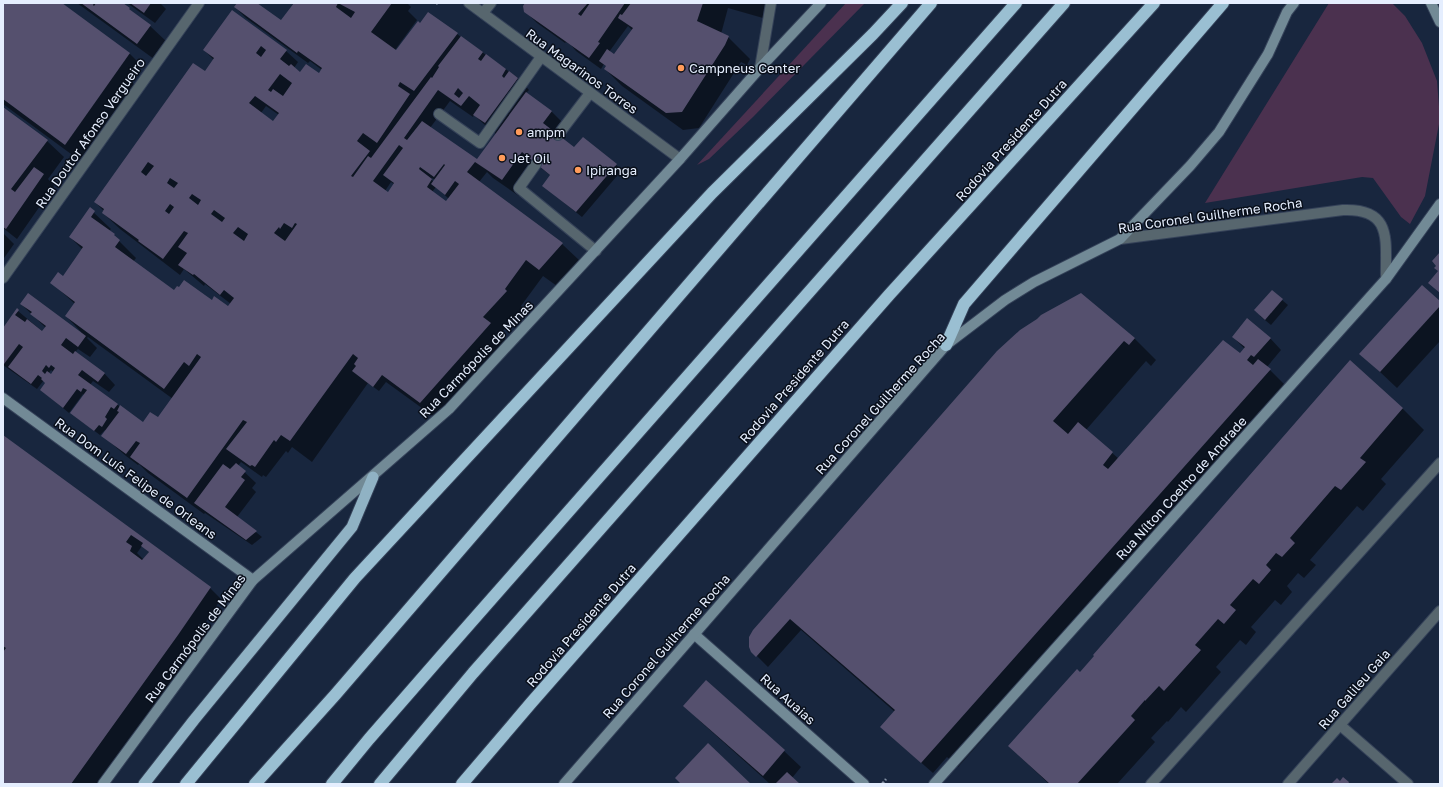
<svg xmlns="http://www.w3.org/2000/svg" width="1443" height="787" font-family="'Golos Text',sans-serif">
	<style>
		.green { fill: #4b314f }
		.shadow { fill: #0007; fill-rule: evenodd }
		.building { fill: #55506e; fill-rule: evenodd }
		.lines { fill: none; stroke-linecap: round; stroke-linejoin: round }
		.service-casing { stroke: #354259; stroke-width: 12 }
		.minor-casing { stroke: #354259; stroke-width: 12 }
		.tertiary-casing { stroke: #354259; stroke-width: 12 }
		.secondary-casing { stroke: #354259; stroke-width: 12 }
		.trunk-casing { stroke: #354259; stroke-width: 13 }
		.motorway-casing { stroke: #354259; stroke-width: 14 }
		.path { stroke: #8591a4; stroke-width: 2.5; stroke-dasharray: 3 2; stroke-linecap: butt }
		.service { stroke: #57666e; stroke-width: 10 }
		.minor { stroke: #57666e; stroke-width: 10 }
		.tertiary { stroke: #57666e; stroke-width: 10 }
		.secondary { stroke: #728a96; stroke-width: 10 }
		.trunk { stroke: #90b2c4; stroke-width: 11 }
		.motorway { stroke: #9abfd2; stroke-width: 12 }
		.poi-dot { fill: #ff9b5a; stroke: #090f1a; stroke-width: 1.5 }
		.labels { text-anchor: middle; stroke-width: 3; stroke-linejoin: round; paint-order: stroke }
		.poi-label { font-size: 13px; fill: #e5eefe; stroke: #090f1a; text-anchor: start }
		.street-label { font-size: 13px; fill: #e5eefe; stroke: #090f1a }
	</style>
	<rect width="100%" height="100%" fill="#18263e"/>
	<g class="green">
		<polygon points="846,3 865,3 753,117 709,159 697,165"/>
		<polygon points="1329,3 1392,3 1405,16 1422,43 1437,81 1440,119 1425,196 1410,224 1401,217 1373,178 1362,177 1205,203"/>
	</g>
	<g class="shadow">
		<polygon points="3,3 60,3 130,54 141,65 130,80 140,91 86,165 3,104"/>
		<polygon points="77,3 121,3 150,26 167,42 154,59"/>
		<polygon points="127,3 160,3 166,9 155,23"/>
		<path d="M238,3H256L282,22L294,5L291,3H407L411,7L408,11L417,20L395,50L397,51L421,24L457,34L518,78L529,90L526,93L551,111L568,128L561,138L575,149L616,165L622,170L582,217L543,186L551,176L540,167L519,196L493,178L487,172L479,182L562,244L579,260L557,286L543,276L521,306L523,308L500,334L511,345L437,419L386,382L379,391L368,383L312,462L292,447L288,453L286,451L266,477L263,475L262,477L241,462L238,466L256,483L252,488L256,492L237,517L262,537L252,545L205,513L204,514L148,473L139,464L138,465L126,456L103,436L106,431L105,430L100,435L77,418L84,395L83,394L69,413L41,390L46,383L44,380L37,389L3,365V329L18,311L43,332L46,328L21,304L80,332H81L66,316L75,304L52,283L63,277L83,250L70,237L90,209L111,229L109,231L136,258L133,262L175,292L212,301L232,310L231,304L205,284L204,286L184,269L180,275L120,229L103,213L104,211L95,202L209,75L214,60L204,50L232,12L286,51L298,62L294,68L301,73L319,75L322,70L310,61L308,63L246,18L235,7ZM450,101L473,117L474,115L486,126L496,134L477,161L430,128ZM266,106L279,115L274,122L261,113ZM432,178L435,180L434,182L431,179ZM391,182L395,185L388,193L385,191ZM436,187L449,199L446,202L432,192ZM88,337L173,399L159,419L147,426L90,385L93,381L109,392L115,385L104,373L75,352L78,349L90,357L97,348L87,338ZM51,370L54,372L51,375L49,373Z"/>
		<path d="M527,3L632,4L767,3L763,18L728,8L721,34L728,37L750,59L747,65L741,62L699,128L683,130L622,86L605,69L607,67L604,64L601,69L576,51L571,45L566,42L565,43L537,23L525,11ZM628,26L632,30L615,56L609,52Z"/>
		<polygon points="3,108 47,141 64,157 48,179 54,186 17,239 3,228"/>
		<polygon points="3,233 14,244 4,258 3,257"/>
		<polygon points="1081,294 1135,339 1156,360 1151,366 1146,361 1086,430 1119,459 1244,358 1245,349 1233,337 1270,338 1281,350 1267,367 1291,391 958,767 947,757 933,773 893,738 895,712 801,630 768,667 752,651"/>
		<polygon points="1282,300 1288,305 1271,325 1260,316"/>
		<polygon points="1440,302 1440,341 1397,388 1361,354"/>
		<polygon points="1350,362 1403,409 1424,430 1381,479 1386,484 1363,511 1357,506 1310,560 1316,565 1304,578 1298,573 1287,586 1292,592 1281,605 1275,600 1251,627 1256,632 1246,645 1240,640 1216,667 1221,672 1186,712 1181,707 1168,722 1167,721 1151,738 1155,742 1117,784 1049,784 1009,746 1080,673"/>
		<path d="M3,436L210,588L221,599L203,626L200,624L199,625L212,638L107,784H3ZM142,546L149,552L144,560L137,553Z"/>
		<polygon points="685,706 784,751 801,767 792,778 799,784 770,784 701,722"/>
	</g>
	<g class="building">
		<polygon points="3,3 62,3 130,53 65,145 3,99"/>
		<polygon points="81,3 94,3 93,5 94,6 96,3 123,3 130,8 129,9 151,25 137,44"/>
		<polygon points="130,3 151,3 144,13"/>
		<path d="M237,3H257L281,20L294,3H392L371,32L396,50L418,21L420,23L428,12L458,33L414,91L400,82L398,86L410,94L377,143L363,133L357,141L370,151L351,176L353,177L368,156L371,158L431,77L432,78L439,67L438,66L461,36L483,52L478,59L481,61L486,54L506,69L502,76L504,78L509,71L518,78L485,123L473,115L480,105L469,96L461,106L438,90L404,138L407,140L422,121L477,159L526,92L552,111L543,123L574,147L583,137L617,164L576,212L542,186L550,175L522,152L502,180L475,162L467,172L563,243L539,270L526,260L505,289L507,291L483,317L491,323L420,403L382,375L373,387L352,371L356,366L354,364L358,358L353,354L290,441L281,435L276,442L274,440L255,467L252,465L250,466L226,449L247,422L243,420L187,498L130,457L140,443L136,441L126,454L101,436L119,412L117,411L120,405L143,422L150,412L158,417L201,357L197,354L189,366L184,362L164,389L65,316L75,302L50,283L58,272L63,276L83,247L69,237L90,207L95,211L91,217L115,234L114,235L120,240L115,247L174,290L177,286L179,287L184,280L212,300L214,296L228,306L234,298L224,290L220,295L194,274L193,275L178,265L187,253L178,247L188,233L184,231L163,259L138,241L139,240L102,213L104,209L94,202L193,63L205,71L214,58L203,50L232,10L287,50L280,59L289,66L291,64L300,72L306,64L319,73L322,68L298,51L297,53L234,7ZM338,3L355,12L351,18L336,7ZM261,46L266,50L261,57L256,53ZM280,74L292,83L283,96L273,89L271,92L268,90ZM458,88L463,93L459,98L454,94ZM255,96L279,113L273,121L249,103ZM399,145L403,148L383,175L394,183L388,192L373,181ZM148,162L154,166L146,176L141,172ZM444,164L445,165L431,184L445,195L455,181L459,184L446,201L427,187L432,179L419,169L420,167L434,177ZM170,178L178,183L174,188L167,183ZM192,194L201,200L198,205L189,198ZM170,204L174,207L169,214L165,211ZM214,210L225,218L222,222L211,214ZM284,223L292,228L295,223L297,224L285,241L274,233L279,227L280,229ZM238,227L248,234L244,241L233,233Z"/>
		<polygon points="525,3 588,3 578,14 581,16 590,3 625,3 598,42 600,43 589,58 524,12 523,6"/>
		<polygon points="631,3 653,3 656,4 657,3 703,3 697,21 729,36 725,45 682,112 666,113 604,69 606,66 599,61 607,49 614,54 633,28 618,18 620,14 622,15"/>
		<polygon points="3,107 48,140 11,189 15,192 34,167 44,174 6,229 3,227"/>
		<polygon points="1440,252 1440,293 1428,283 1438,271 1434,268 1436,266 1432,261"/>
		<polygon points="1422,285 1440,301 1440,306 1380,372 1359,354"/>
		<polygon points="1272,290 1283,299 1265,320 1254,310"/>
		<path d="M28,293L86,336L78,347L66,338L61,345L73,354L75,351L105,373L98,382L82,370L78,375L118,404L114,409L111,407L105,417L107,419L102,427L99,425L94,431L70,413L87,390L83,388L81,392L77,389L63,408L40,390L45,383L41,379L42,378L38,375L31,384L8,367L23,347L19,344L4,364L3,363V328L17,308L19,310L15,315L25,322L27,319L42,331L46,326L30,314L32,312L20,304ZM46,365L49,368L51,365L55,368L51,374L47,371L45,374L42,371Z"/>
		<polygon points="1081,293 1135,338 1129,345 1124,341 1053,421 1068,434 1078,422 1113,452 1103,465 1108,469 1223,340 1240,353 1245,347 1232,337 1247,318 1271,338 1254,357 1251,355 1247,360 1253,365 1258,359 1271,369 921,763 880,727 895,710 790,619 756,657 751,652 749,647 749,637 753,630 997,351 1020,330 1037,319 1041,315"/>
		<polygon points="1350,360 1403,408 1360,458 1366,462 1341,490 1335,486 1290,538 1295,543 1282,557 1276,553 1266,565 1271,570 1259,584 1253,579 1230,605 1236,610 1224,624 1218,619 1195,645 1201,650 1164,691 1159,686 1145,701 1145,700 1131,716 1135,720 1077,784 1050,784 1008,746 1077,669 1080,672 1094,656 1093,655"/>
		<path d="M3,435L211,587L178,635L71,784H3V652L6,648L3,646ZM131,535L143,543L141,546L149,552L142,560L130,551L132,546L126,542Z"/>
		<polygon points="236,463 246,471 241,477 245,480 225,507 257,531 246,540 194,503 223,464 230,469"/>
		<polygon points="706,680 785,750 763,776 683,706"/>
		<polygon points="708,743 751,784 681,784 675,778"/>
		<polygon points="787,772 800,784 775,784"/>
		<polygon points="1343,777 1349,782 1348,784 1331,784 1337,778 1340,781"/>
	</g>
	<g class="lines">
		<defs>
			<g id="service">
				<polyline points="558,135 590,93"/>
				<polyline points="536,164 519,188 596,251"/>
				<polyline points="1151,784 1440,463"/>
			</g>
			<g id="minor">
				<polyline points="483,13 491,3"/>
				<polyline points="439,114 480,143 541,57"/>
				<path d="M1120,239L1343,210C1394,208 1385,242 1386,279"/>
				<polyline points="3,278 199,3"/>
			</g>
			<g id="tertiary">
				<polyline points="469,3 680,159"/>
				<polyline points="760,68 771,3"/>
				<polyline points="1340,725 1408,784"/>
				<polyline points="1288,784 1440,611"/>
			</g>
			<g id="secondary">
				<polyline points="1431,3 1440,22"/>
				<polyline points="3,398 253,580"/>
				<polyline points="694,634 864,784"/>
				<polyline points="103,784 253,580 449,409 680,159 760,68 821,3"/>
				<polyline points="564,784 946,345 1005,300 1034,282 1120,239 1190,166 1219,132 1268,54 1287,12 1294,3"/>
				<polyline points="934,784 1386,279 1440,204"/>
			</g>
			<polyline id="trunk" points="144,784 194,720 352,527 373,477"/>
			<g id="motorway">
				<polyline points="946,345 964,304 1223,3"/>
				<polyline points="186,784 355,578 712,193 873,34 902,3"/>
				<polyline points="255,784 335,695 931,3"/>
				<polyline points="332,784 369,739 444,653 1016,3"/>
				<polyline points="380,784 473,673 1064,3"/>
				<polyline points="462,784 531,703 889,295 1154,3"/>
			</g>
		</defs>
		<use href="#service" class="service-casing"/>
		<use href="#minor" class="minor-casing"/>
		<use href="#tertiary" class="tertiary-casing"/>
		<use href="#secondary" class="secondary-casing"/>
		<use href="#trunk" class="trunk-casing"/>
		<use href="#motorway" class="motorway-casing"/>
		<g class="path">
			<polyline points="436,4 437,3"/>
			<polyline points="882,784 886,779"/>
		</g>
		<use href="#service" class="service"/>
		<use href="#minor" class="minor"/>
		<use href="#tertiary" class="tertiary"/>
		<use href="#secondary" class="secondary"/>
		<use href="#trunk" class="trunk"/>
		<use href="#motorway" class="motorway"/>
	</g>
	<g class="poi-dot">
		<circle cx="681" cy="68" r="4"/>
		<circle cx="519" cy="132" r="4"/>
		<circle cx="502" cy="158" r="4"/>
		<circle cx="578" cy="170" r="4"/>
	</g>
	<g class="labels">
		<g class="poi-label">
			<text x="689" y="73">Campneus Center</text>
			<text x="527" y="137">ampm</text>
			<text x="510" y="163">Jet Oil</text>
			<text x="586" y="175">Ipiranga</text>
		</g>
		<g class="street-label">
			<text transform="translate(582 71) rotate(36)" y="5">Rua Magarinos Torres</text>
			<text transform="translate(90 133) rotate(-55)" y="5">Rua Doutor Afonso Vergueiro</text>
			<text transform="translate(1011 140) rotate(-48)" y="5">Rodovia Presidente Dutra</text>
			<text transform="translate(1210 215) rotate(-8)" y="5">Rua Coronel Guilherme Rocha</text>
			<text transform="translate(476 359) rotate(-46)" y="5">Rua Carmópolis de Minas</text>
			<text transform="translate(794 381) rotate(-49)" y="5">Rodovia Presidente Dutra</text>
			<text transform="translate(880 403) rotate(-48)" y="5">Rua Coronel Guilherme Rocha</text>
			<text transform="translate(136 478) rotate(36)" y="5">Rua Dom Luís Felipe de Orleans</text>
			<text transform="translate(1181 488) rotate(-48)" y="5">Rua Nílton Coelho de Andrade</text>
			<text transform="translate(581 625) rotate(-49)" y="5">Rodovia Presidente Dutra</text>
			<text transform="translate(195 638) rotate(-53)" y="5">Rua Carmópolis de Minas</text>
			<text transform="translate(666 646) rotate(-49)" y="5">Rua Coronel Guilherme Rocha</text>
			<text transform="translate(1354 689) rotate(-49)" y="5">Rua Galileu Gaia</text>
			<text transform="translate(788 699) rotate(42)" y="5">Rua Auaias</text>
		</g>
	</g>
	<rect width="1443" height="787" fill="none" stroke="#e5eefe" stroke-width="8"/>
</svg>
